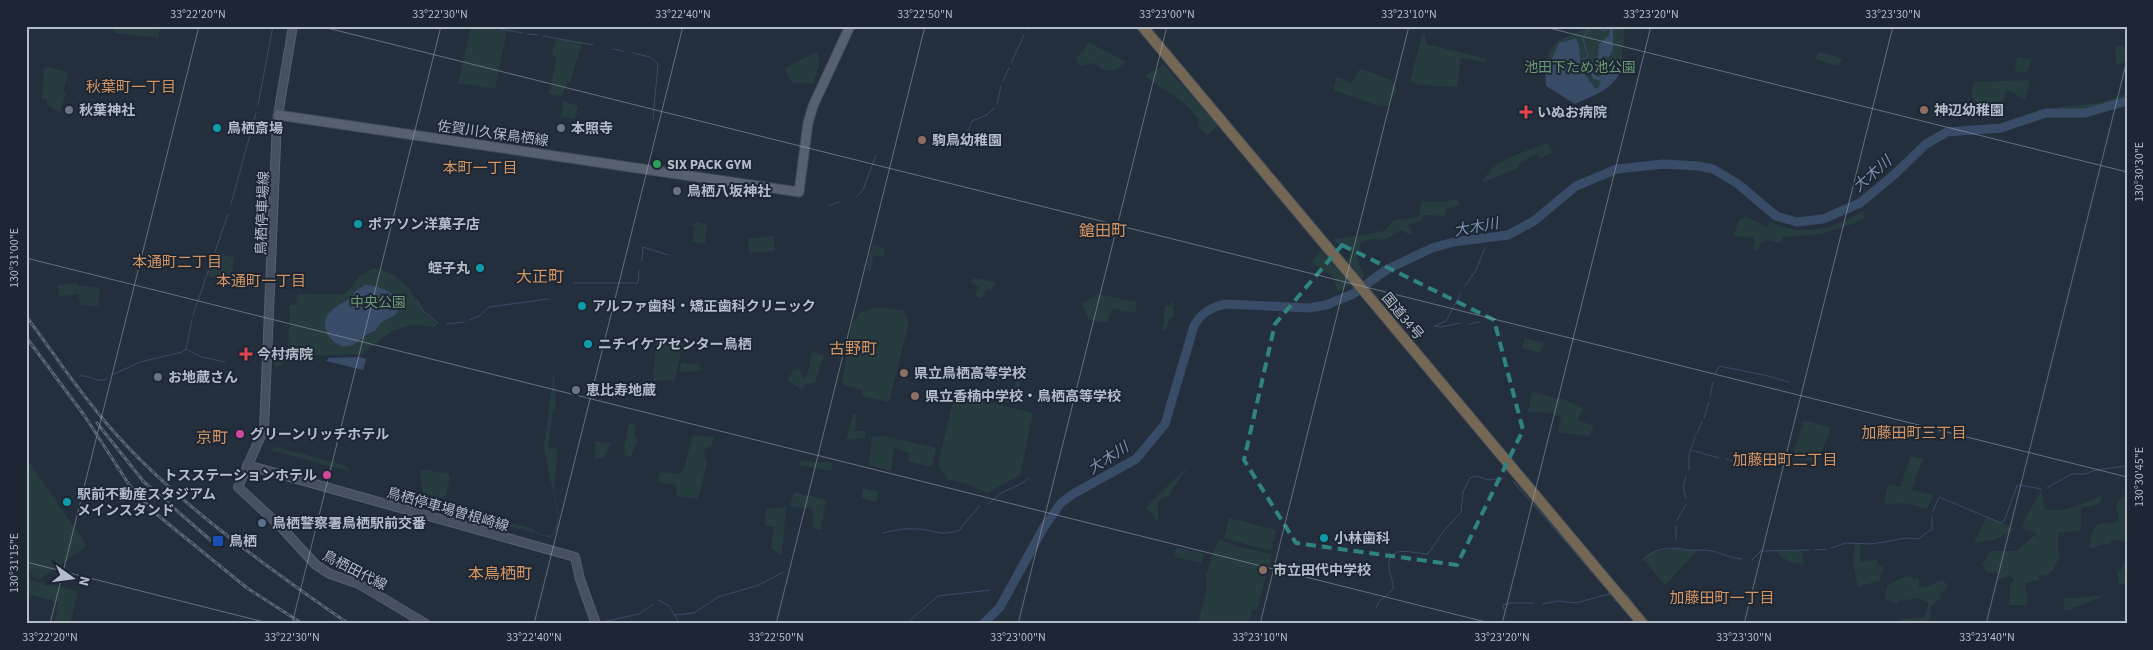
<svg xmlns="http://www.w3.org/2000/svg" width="2153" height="650" font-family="'Source Sans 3','Noto Sans JP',sans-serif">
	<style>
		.green { fill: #263c3f }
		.water { fill: #394c67 }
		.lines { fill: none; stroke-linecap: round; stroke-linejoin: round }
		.stream { stroke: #394c67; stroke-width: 1 }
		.river { stroke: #394c67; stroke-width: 9 }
		.secondary-casing { stroke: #565f6c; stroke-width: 10 }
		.primary-casing { stroke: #414a57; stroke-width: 11 }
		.highway-casing { stroke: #434c59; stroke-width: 12 }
		.secondary { stroke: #465061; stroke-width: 8 }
		.primary { stroke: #56606e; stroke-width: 9 }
		.highway { stroke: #746855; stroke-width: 10 }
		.rail-casing { stroke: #5a6575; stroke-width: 3 }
		.rail { stroke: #1d2633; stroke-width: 1; stroke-dasharray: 4; stroke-linecap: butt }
		.marked { fill: none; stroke: #308480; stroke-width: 4; stroke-dasharray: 10 6; stroke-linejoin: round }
		.ticks { fill: none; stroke: #b4bcc9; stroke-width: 1; stroke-opacity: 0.45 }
		.worship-dot { fill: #6b7280; stroke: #1d2633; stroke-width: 2 }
		.education-dot { fill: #8d6e63; stroke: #1d2633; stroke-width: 2 }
		.health-dot { fill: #e0444e; stroke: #1d2633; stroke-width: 2 }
		.culture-dot { fill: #0f9aa8; stroke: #1d2633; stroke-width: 2 }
		.leisure-dot { fill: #2e9e5b; stroke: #1d2633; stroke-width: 2 }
		.hotel-dot { fill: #d1479c; stroke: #1d2633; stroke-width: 2 }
		.service-dot { fill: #5c6f8a; stroke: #1d2633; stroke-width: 2 }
		.transit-dot { fill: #1a4fb4; stroke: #1d2633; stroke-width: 2 }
		.labels { text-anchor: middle; stroke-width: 4; stroke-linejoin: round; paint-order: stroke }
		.park-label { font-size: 14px; fill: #6b9a76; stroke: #1d2633 }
		.poi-label { font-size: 14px; font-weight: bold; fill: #b4bcc9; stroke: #1d2633; text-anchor: start }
		.street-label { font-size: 14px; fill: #b4bcc9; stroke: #1d2633 }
		.neighbourhood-label { font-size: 15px; fill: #d59563; stroke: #1d2633 }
		.water-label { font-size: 15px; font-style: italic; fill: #7c92b1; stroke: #1d2633 }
		.quarter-label { font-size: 16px; fill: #d59563; stroke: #1d2633 }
		.neatline { fill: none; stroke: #b4bcc9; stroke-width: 2 }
		.ticks-label { font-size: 12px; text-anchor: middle; fill: #b4bcc9 }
	</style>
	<rect width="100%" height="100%" fill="#242f3e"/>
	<g class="green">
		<polygon points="115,26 160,26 158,38 115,33"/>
		<polygon points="471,26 507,31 495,89 458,83"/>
		<path d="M1587,26H1625C1620,79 1625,80 1575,104L1546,86C1543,70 1545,51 1559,41C1568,34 1577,36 1587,26Z"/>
		<polygon points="1425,34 1426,44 1487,59 1486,62 1461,58 1457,87 1419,85 1410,82 1422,35"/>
		<polygon points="556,39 582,43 570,83 568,82 562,96 549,94 557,57 552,55"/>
		<polygon points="1088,42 1126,62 1114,71 1102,69 1094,63 1079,66 1076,57 1083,52"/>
		<polygon points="2122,45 2127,51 2127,62 2116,65 2115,47"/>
		<polygon points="817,52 819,63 813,84 792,82 785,70 787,67"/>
		<polygon points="1819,52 1842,58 1839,66 1814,59"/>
		<polygon points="2017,57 2032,59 2027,72 2015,72"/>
		<polygon points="1164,65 1218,126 1207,135 1197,126 1199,120 1186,104 1144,76"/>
		<polygon points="49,67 68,73 63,92 66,93 60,113 47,104 47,99 42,99 44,69"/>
		<polygon points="1362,69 1391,80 1397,89 1389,105 1381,107 1333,90 1337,77 1352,83 1358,71"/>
		<polygon points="2030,80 2025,100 2007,90 1999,113 1993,113 1975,105 1971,93 1975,82"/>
		<polygon points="2127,94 2127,99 2084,111 2055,110 2059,107 2098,103"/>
		<polygon points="563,101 578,106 575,119 561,117"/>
		<path d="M1547,143L1553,152L1540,159L1537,154L1522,162L1517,169L1481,183C1497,156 1520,155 1547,143Z"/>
		<path d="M1457,199L1460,205L1446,209L1445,216L1424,215L1421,221L1408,225L1412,232L1409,235L1403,230C1396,232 1392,237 1385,239C1375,241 1369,237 1361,243L1357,257L1364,276L1361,278L1348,261L1351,251L1334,241L1336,238C1352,239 1367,233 1384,231L1394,220L1419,217L1421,201L1441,202Z"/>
		<path d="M1863,211L1865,218C1839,232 1812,236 1782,237L1780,243L1767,240L1760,244L1758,251L1753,248L1754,238L1733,236L1739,220L1746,216L1766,227L1770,222C1804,237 1832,230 1863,211Z"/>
		<polygon points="698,222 707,225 705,244 693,242 695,227 691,224"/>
		<polygon points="774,236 775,251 749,253 748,239"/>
		<polygon points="873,244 885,249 883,256 873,256 871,272 866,270"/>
		<polygon points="1321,250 1351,285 1337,292 1334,278 1311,262"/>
		<polygon points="216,252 234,258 231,283 208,276"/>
		<path d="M373,268C393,271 406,282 416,300C419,304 421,311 424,314C429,318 433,319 437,324L436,327L414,325L403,327L392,331L362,354L307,356L283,363L275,369L273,351H282L288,348L290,305H296L297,294H345L359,277Z"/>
		<polygon points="974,278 995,282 992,290 986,290 982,298 975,296 979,287 971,283"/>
		<polygon points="77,283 77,286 100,288 98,306 81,305 78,294 59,296 58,285"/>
		<polygon points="1098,294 1136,302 1136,313 1112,309 1107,323 1088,319 1082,303"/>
		<polygon points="1173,301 1174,316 1169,319 1166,330 1163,329 1165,305 1169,306"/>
		<polygon points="877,307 904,311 909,322 889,402 862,396 862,390 842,384 852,323 861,312"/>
		<polygon points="1525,338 1545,343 1540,353 1522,348"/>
		<polygon points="658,339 684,339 675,380 653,381 656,341"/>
		<polygon points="812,352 824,355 815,383 805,384 802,390 787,380 794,370 800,370 803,378 807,376"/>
		<polygon points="681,363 699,364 701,371 679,372"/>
		<path d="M554,370L556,406L553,411L548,447L557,449C558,462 555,473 554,485C553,504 568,523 550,538L450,508L534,529V532L549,536L553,533L558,516L544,448Z"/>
		<polygon points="1017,380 1021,381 1016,404 997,401 997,388 1014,392"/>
		<polygon points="1532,392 1565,400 1583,408 1578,420 1594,426 1589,436 1558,432 1561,417 1551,413 1528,412"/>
		<polygon points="962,396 1033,413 1020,475 987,493 968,484 947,479 938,464 954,398"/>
		<polygon points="853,414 857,414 855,431 866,431 865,438 846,440"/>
		<polygon points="1804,420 1831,428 1817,463 1795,457 1793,454"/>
		<polygon points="629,423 636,424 634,436 638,438 631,457 625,456 624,447"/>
		<polygon points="693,435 714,437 711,446 705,448 704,455 707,463 698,499 676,496 677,485 657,482 660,472 679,474 684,469"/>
		<polygon points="884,436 936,448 932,467 908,461 909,453 894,448 891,471 869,465 872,437"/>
		<polygon points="595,441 611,443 604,458 595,459"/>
		<polygon points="277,447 344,465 351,472 269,450"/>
		<polygon points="1911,456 1923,459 1911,490 1933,495 1927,509 1905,503 1886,505 1884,503 1888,485 1900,487"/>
		<polygon points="26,458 87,546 40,579 33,577 26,568"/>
		<polygon points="801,461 833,463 831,471 800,465"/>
		<polygon points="1189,465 1169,495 1158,502 1158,522 1146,507"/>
		<polygon points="423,470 447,473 450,476 446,496 442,498 423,493 420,472"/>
		<polygon points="863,488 879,492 876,502 861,498"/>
		<polygon points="2127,488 2127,542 2113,540 2109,544 2099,545 2093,549 2089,547 2093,530 2098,524 2117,522 2119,518 2116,508 2118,501 2126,496 2124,490"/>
		<path d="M2041,491L2045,509C2066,514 2083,502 2102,496L2100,504L2081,508V530L2058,533V552L2061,554L2053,570L2047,575L2038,576L2040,580L2025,583L2028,601L2024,605H2009L2010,585L2015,580L2010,576L1997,580L2000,574L1987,572L1982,565L1990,551H2016L2035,535L2044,546L2035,532L2022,529L2026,517Z"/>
		<polygon points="794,492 826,500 821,530 813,528 813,509 790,506"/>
		<polygon points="786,507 782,553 781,555 771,548 774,527 765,525 766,509"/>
		<polygon points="1229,518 1276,530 1271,551 1224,538"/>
		<polygon points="1986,518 2004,523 2015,530 1994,540 1974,543"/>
		<polygon points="1220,539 1235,546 1272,554 1257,610 1252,609 1248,624 1198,624 1207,587 1206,575 1216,545"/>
		<polygon points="1855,544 1860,545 1860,562 1877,560 1878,564 1884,568 1880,574 1881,580 1858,587 1853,563"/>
		<polygon points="1176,547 1204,554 1201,563 1174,557"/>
		<polygon points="1677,548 1698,550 1665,585 1644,560 1651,553"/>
		<polygon points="2127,549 2127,583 2119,585 2117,574 2123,567"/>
		<polygon points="1777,551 1802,551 1804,564 1790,562 1778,554"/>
		<polygon points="1905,576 1919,579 1919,587 1929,586 1942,580 1949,586 1939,595 1940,599 1931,606 1929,624 1901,624 1900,619 1924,618 1929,603 1919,598 1899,601 1897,604 1885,598 1887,586"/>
		<polygon points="26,579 78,591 70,624 54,624 58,602 26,594"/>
		<polygon points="2106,595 2065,611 2063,599"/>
	</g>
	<g class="water">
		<path d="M1610,27H1613V49L1609,57L1603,56L1593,72L1598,77L1614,67L1621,68C1616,89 1592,96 1575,104L1546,86V72L1559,43L1576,38L1579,46L1581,69L1595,88H1598L1601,81L1593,79L1590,70L1598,57L1599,44L1609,36Z"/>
		<path d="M365,285C378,285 410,296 396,314C392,318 386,319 382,322C379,324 378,328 375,331C363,333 358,348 344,346C332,345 320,328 327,316C332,308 344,301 352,298L354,292Z"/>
		<polygon points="360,357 366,359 363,370 326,361 329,358"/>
	</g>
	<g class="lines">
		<g class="stream">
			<polyline points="483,26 523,33"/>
			<polyline points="1027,30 1028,26"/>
			<polyline points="528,34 538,35"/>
			<polyline points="543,36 593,45"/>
			<polyline points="613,49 623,51"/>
			<polyline points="633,53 650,57 658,64 653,119"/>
			<polyline points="1580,60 1588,57 1583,39 1587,30 1594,27 1605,31 1610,26"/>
			<polyline points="1011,63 1024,35"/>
			<polyline points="1003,81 1009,68"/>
			<polyline points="997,104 1001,86"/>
			<polyline points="258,105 273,26"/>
			<polyline points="960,149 972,121 987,115 994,108"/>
			<polyline points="856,197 863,190 876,155"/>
			<polyline points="231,204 256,113"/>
			<polyline points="828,206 839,202"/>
			<polyline points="642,261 643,247 668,255"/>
			<polyline points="574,283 638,283 639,271"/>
			<polyline points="1465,286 1476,270 1485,248"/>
			<polyline points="417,300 423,311 438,323"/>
			<polyline points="193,315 228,214"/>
			<polyline points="469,320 479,316 489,307 548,299"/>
			<polyline points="447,324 465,322"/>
			<polyline points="1469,324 1479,322"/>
			<polyline points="1435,326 1446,321 1461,293"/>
			<polyline points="1435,326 1442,327 1460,323"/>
			<polyline points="186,349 201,357 225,362"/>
			<polyline points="1715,374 1719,366 1764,375 1789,382"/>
			<polyline points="112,375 140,362 182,352 186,349 192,320"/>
			<path d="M80,376C90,374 97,384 107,379"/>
			<polyline points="1710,396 1713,382"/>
			<polyline points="1704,418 1709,402"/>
			<polyline points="1697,433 1702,422"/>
			<polyline points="1691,450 1719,458"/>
			<polyline points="1726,459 1759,468"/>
			<polyline points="1689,470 1689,454 1695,437"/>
			<polyline points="1686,476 1683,487 1686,498"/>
			<polyline points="1513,481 1603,585"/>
			<polyline points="2047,488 2071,474 2085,474 2096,470 2127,466"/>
			<polyline points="988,504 1001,493 1025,482 1028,478"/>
			<polyline points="1933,511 1939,497 2001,523 2004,521 2017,486 2020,485 2041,489"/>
			<polyline points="1677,520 1686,505"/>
			<polyline points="1676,526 1676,539"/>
			<path d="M883,533C895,530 906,528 918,529C935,530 943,537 960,530C965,519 974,516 979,506"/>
			<polyline points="1831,548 1846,543 1872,544 1906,538 1918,539 1932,529 1932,517"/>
			<polyline points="1815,550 1827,549"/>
			<path d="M1643,560C1655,547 1671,547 1688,550C1696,551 1703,549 1712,551C1723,554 1730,558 1742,559"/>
			<polyline points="1752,560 1761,551 1809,550"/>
			<polyline points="1608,592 1610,595"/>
			<polyline points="1626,594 1634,604"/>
			<polyline points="658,600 669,606 680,624"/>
			<polyline points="1614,600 1618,603"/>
			<polyline points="1543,604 1557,601 1576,603 1609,594"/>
			<path d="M1376,608L1379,602L1393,589C1394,582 1390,576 1389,569C1386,542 1414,554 1428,554L1443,532L1461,512L1463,492L1470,478L1477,476L1488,480L1503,478"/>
			<polyline points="1504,610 1503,605 1510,603 1534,603"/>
			<polyline points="1639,611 1648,622"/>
			<polyline points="675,615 694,613 718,597 759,585 783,572"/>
			<polyline points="602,622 639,614 653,604"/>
			<polyline points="907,623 938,596 990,590"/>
			<polyline points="1498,623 1499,624"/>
			<polyline points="1371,624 1372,621"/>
			<polyline points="1684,624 1685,623"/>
		</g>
		<path class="river" d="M983,624L1000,607L1044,527L1061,503L1073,494L1136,459L1165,424L1194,326C1201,313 1211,307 1226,304L1309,308L1326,305L1353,294L1386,270L1432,248L1454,242L1508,235L1534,221L1576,186L1617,169L1664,164L1698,166L1713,169L1738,184L1776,216L1797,222L1823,219L1860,203L1895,174L1926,144L1947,132L2001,128L2046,113H2085L2127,101"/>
		<defs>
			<g id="secondary">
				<polyline points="293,26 277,121 264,429 238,487 280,526 316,565 330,574 359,584 426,624"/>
				<polyline points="247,465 575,557 580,579 596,624"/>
			</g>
			<polyline id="primary" points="278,115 799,192 808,123 813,106 850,26"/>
			<polyline id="highway" points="1142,26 1643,624"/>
		</defs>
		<use href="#secondary" class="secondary-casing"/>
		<use href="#primary" class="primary-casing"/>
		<use href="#highway" class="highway-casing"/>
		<use href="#secondary" class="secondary"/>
		<use href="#primary" class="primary"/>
		<use href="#highway" class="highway"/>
		<defs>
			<g id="rail">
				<path d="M26,316C50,348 72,382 98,413C163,494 264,565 349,624"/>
				<polyline points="26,337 84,415 130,486 155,513 247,588 303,624"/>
				<polyline points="97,423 144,482 215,544"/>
			</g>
		</defs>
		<use href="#rail" class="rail-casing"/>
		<use href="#rail" class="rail"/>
	</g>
	<path class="marked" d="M1342,245L1494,320L1523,430L1457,565L1296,543L1244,460L1275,324Z"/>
	<path class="ticks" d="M319,26L2127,477M1541,26L2127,172M26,258L1494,624M26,562L272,624M50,624L199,26M292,624L441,26M534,624L683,26M776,624L925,26M1018,624L1167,26M1260,624L1409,26M1502,624L1651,26M1744,624L1893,26M1986,624L2127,60"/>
	<g class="worship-dot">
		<circle cx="69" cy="110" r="5"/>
		<circle cx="561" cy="128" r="5"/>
		<circle cx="677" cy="191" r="5"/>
		<circle cx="158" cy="377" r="5"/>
		<circle cx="576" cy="390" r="5"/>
	</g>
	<g class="education-dot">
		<circle cx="1924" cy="110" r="5"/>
		<circle cx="922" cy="140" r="5"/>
		<circle cx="904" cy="373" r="5"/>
		<circle cx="915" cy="396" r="5"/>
		<circle cx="1263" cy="570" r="5"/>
	</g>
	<g class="health-dot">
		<path d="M1523.5 104.5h5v5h5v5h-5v5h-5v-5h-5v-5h5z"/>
		<path d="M243.5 346.5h5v5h5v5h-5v5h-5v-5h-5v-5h5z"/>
	</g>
	<g class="culture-dot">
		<circle cx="217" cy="128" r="5"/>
		<circle cx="358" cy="224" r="5"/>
		<circle cx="480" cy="268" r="5"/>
		<circle cx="582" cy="306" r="5"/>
		<circle cx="588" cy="344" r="5"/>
		<circle cx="67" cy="502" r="5"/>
		<circle cx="1324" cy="538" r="5"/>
	</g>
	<circle class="leisure-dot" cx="657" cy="164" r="5"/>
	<g class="hotel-dot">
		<circle cx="240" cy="434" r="5"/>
		<circle cx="327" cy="475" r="5"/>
	</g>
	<circle class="service-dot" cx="262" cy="523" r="5"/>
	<rect class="transit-dot" x="212" y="535" width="12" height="12" rx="2.5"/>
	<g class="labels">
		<g class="park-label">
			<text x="1580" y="72">池田下ため池公園</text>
			<text x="378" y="307">中央公園</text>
		</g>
		<g class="poi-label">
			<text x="79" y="115">秋葉神社</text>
			<text x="1934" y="115">神辺幼稚園</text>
			<text x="1537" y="117">いぬお病院</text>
			<text x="227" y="133">鳥栖斎場</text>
			<text x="571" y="133">本照寺</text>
			<text x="932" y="145">駒鳥幼稚園</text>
			<text x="667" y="169">SIX PACK GYM</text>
			<text x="687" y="196">鳥栖八坂神社</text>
			<text x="368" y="229">ポアソン洋菓子店</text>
			<text x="470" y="273" text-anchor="end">蛭子丸</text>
			<text x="592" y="311">アルファ歯科・矯正歯科クリニック</text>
			<text x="598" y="349">ニチイケアセンター鳥栖</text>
			<text x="257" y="359">今村病院</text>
			<text x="914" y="378">県立鳥栖高等学校</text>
			<text x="168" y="382">お地蔵さん</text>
			<text x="586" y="395">恵比寿地蔵</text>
			<text x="925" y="401">県立香楠中学校・鳥栖高等学校</text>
			<text x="250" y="439">グリーンリッチホテル</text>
			<text x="317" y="480" text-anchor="end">トスステーションホテル</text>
			<text x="77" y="499">駅前不動産スタジアム<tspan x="77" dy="16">メインスタンド</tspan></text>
			<text x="272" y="528">鳥栖警察署鳥栖駅前交番</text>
			<text x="1334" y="543">小林歯科</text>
			<text x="229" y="546">鳥栖</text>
			<text x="1273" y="575">市立田代中学校</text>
		</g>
		<g class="street-label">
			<text transform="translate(493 133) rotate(8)" y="5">佐賀川久保鳥栖線</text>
			<text transform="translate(262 213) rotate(-88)" y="5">鳥栖停車場線</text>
			<text transform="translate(1403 316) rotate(50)" y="5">国道34号</text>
			<text transform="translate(448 509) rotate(16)" y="5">鳥栖停車場曽根崎線</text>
			<text transform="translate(355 570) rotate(27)" y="5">鳥栖田代線</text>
		</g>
		<g class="neighbourhood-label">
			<text x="131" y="92">秋葉町一丁目</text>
			<text x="480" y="173">本町一丁目</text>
			<text x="177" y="267">本通町二丁目</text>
			<text x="261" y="286">本通町一丁目</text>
			<text x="1914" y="438">加藤田町三丁目</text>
			<text x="1785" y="465">加藤田町二丁目</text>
			<text x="1722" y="603">加藤田町一丁目</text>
		</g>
		<g class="water-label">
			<text transform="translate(1872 174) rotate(-41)" y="5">大木川</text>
			<text transform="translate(1476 227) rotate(-10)" y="5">大木川</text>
			<text transform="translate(1108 458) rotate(-33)" y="5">大木川</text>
		</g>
		<g class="quarter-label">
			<text x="1103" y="236">鎗田町</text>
			<text x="540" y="282">大正町</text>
			<text x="853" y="354">古野町</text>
			<text x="212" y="443">京町</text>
			<text x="500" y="579">本鳥栖町</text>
		</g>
	</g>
	<rect width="2153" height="650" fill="none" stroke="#1d2633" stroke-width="55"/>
	<g transform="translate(72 578) rotate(104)" stroke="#1d2633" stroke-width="4" paint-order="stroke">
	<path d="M0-4L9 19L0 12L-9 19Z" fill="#b4bcc9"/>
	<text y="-8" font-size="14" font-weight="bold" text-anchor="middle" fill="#b4bcc9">N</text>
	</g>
	<rect x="28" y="28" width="2098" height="594" class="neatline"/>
	<g class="ticks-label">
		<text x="198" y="18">33°22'20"N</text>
		<text x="440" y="18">33°22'30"N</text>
		<text x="683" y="18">33°22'40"N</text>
		<text x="925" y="18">33°22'50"N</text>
		<text x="1167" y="18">33°23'00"N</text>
		<text x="1409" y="18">33°23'10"N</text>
		<text x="1651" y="18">33°23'20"N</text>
		<text x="1893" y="18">33°23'30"N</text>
		<text transform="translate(2139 172) rotate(-90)" y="4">130°30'30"E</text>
		<text transform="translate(14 258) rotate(-90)" y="4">130°31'00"E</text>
		<text transform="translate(2139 477) rotate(-90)" y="4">130°30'45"E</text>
		<text transform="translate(14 563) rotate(-90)" y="4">130°31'15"E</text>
		<text x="50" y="641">33°22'20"N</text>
		<text x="292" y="641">33°22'30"N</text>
		<text x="534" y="641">33°22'40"N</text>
		<text x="776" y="641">33°22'50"N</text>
		<text x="1018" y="641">33°23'00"N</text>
		<text x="1260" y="641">33°23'10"N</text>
		<text x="1502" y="641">33°23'20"N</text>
		<text x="1744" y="641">33°23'30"N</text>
		<text x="1987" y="641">33°23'40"N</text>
	</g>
</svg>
